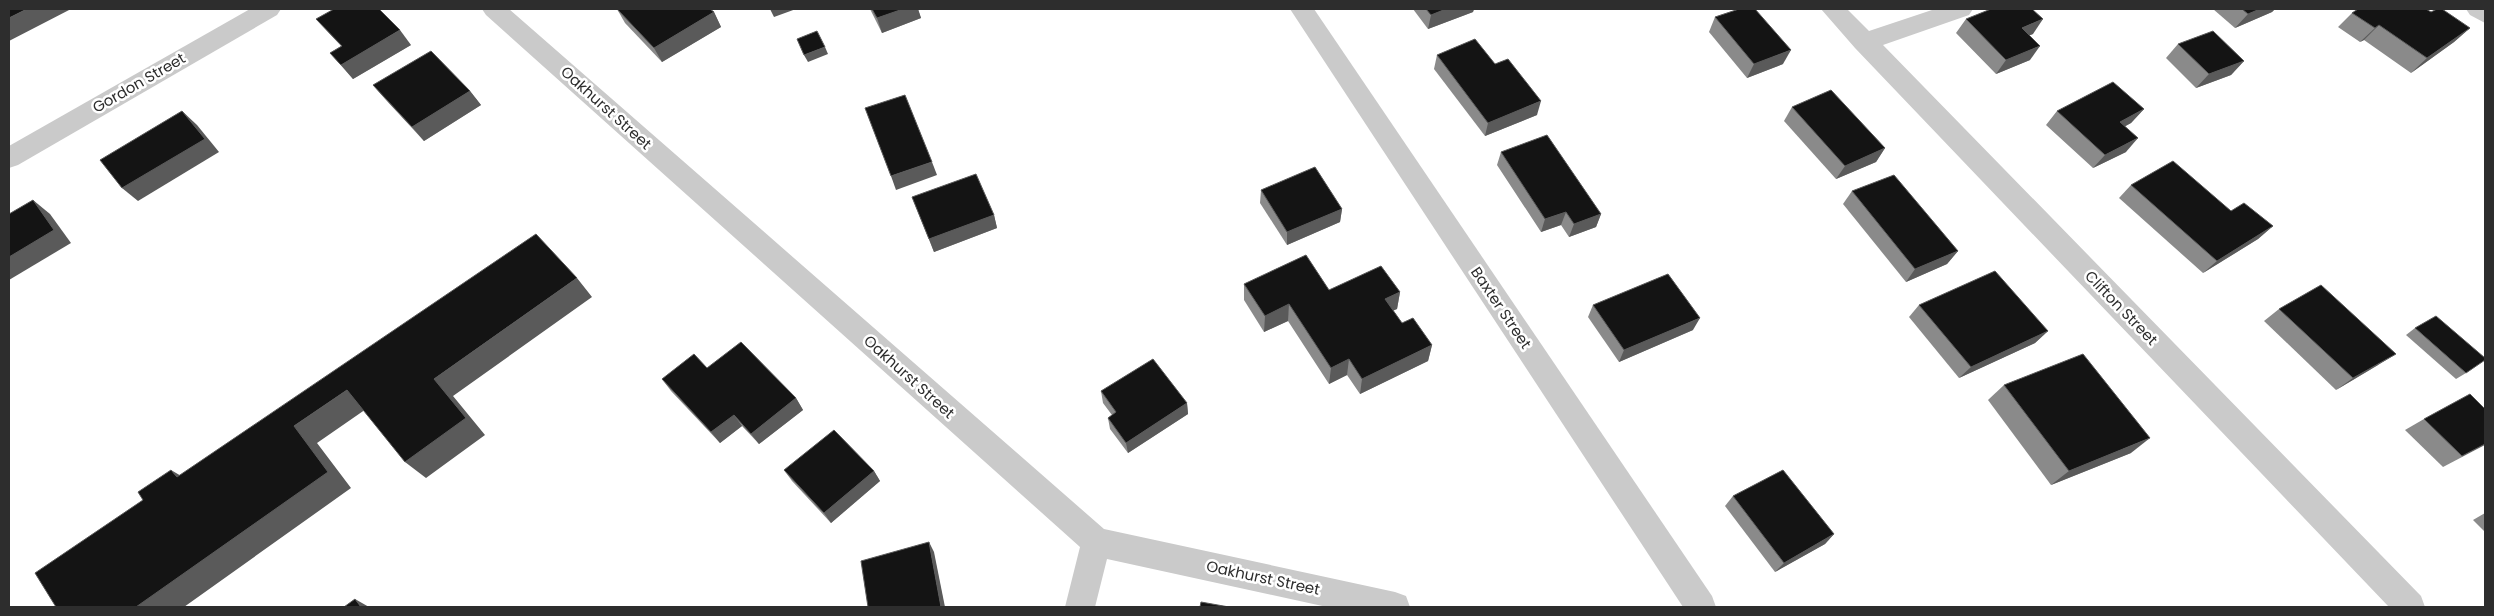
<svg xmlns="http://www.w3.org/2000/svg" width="2494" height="616" font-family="Poppins,sans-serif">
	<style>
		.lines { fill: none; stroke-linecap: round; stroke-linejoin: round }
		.minor { fill: #cacaca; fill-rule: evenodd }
		.wall { fill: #8a8a8a }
		.shaded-wall { fill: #5a5a5a }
		.building { fill: #141414; stroke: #5a5a5a }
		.labels { text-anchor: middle; stroke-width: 5; stroke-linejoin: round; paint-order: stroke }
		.street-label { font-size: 15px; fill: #2d2d2d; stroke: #fff }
	</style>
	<rect width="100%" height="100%" fill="#fff"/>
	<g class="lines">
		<g class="minor">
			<polygon points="250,9 281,9 277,15 18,165 9,168 9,146"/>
			<polygon points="482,9 509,9 1104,529 1395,592 1406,596 1410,607 1327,607 1107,559 1095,607 1065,607 1080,547 486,15"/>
			<polygon points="1290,9 1314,9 1712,596 1716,607 1683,607"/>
			<polygon points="1821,9 1847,9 1869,31 1935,9 1973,9 1969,15 1883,45 2421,596 2425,607 2389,607 1855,48"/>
			<polygon points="2466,9 2485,9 2485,23 2470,15"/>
		</g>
	</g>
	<g class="wall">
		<polygon points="617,9 714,12 721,27 662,62 625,23"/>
		<polygon points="870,9 918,9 921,18 882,33"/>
		<polygon points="1413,9 1474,9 1473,12 1428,29"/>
		<polygon points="2213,9 2275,9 2272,12 2235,28"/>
		<polygon points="2431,12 2470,28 2454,42 2411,73 2364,40 2360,42 2338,27 2352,13"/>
		<polygon points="1715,17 1783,64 1747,78 1709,32"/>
		<polygon points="316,19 411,45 353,79 330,53 341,46"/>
		<polygon points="1966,19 2033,34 2030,35 2030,60 1996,74 1956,33"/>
		<polygon points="2178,44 2244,61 2231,75 2196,88 2166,58"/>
		<polygon points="1437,55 1537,115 1485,136 1434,69"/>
		<polygon points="373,85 470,91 481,105 424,141 385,99"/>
		<polygon points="1792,107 1885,148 1876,162 1836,179 1784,121"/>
		<polygon points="2144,109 2131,123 2125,126 2126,152 2093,168 2046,125 2057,111"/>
		<polygon points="1501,152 1601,214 1596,227 1569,237 1561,225 1541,232 1497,165"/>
		<polygon points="2131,185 2231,211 2273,226 2258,239 2203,273 2119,198"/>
		<polygon points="1261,190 1342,209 1340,222 1287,245 1260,203"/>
		<polygon points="1852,191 1958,251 1947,264 1906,282 1843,204"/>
		<polygon points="912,197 994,215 997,228 934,252"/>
		<polygon points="1244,284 1329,290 1400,292 1397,309 1393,310 1402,323 1432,345 1428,361 1360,394 1347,375 1329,384 1288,321 1264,332 1244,300"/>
		<polygon points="1593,305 1693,330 1619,362 1588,317"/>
		<polygon points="1919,305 2048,331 2035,343 1959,378 1909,317"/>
		<polygon points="2279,309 2378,365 2336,390 2264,321"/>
		<polygon points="2415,328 2466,373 2456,379 2406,335"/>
		<polygon points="707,368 796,398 803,410 759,444 742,426 720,443 671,391 662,379"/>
		<polygon points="2004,385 2131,453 2051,485 1988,400"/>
		<polygon points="1101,391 1187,403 1188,414 1128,453 1110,429 1108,418 1112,415 1103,403"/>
		<polygon points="2485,409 2485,445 2443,467 2405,430 2424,419"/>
		<polygon points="784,470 874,471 880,481 831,523 792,481"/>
		<polygon points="1733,496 1834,534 1825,544 1775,572 1725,506"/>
		<polygon points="2485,513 2485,532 2473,520"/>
	</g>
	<g class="shaded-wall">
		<polygon points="27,9 71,9 9,41 9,18"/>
		<polygon points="770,9 796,9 774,17"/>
		<polygon points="903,9 918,9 921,18 882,33 877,18"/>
		<polygon points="1446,9 1474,9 1473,12 1428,29 1431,15"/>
		<polygon points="2260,9 2275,9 2272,12 2235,28 2248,14"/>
		<polygon points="714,12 721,27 662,62 654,48"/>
		<polygon points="2043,19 2033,34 2012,42 2022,28"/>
		<polygon points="2379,25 2364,40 2360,42 2375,28"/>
		<polygon points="2470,28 2454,42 2411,73 2427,58"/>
		<polygon points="400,30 411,45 353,79 341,65"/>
		<polygon points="2040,46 2030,60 1996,74 2006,60"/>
		<polygon points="825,47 828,54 808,62 804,55"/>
		<polygon points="1791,50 1783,64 1747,78 1754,64"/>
		<polygon points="2244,61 2231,75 2196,88 2209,74"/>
		<polygon points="470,91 481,105 424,141 412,127"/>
		<polygon points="1541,101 1537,115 1485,136 1488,123"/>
		<polygon points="2144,109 2131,123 2108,136 2120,122"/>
		<polygon points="182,111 197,125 219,152 138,201 122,188"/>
		<polygon points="2138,138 2126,152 2093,168 2105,155"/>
		<polygon points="1885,148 1876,162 1836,179 1845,166"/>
		<polygon points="932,162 937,175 896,190 891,176"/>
		<polygon points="33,200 50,214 71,243 9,280 9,257"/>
		<polygon points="1342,209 1340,222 1287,245 1287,232"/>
		<polygon points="1566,212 1561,225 1541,232 1545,219"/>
		<polygon points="1601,214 1596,227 1569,237 1574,224"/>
		<polygon points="994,215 997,228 934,252 929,239"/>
		<polygon points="2273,226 2258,239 2203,273 2217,261"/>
		<polygon points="1958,251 1947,264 1906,282 1915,269"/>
		<polygon points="577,278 592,297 453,396 485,435 426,478 405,462 434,379"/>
		<polygon points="1400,292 1397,309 1383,315 1385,299"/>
		<polygon points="1289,304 1288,321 1264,332 1265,316"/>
		<polygon points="1700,318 1693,330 1619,362 1624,350"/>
		<polygon points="2048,331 2035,343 1959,378 1971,367"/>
		<polygon points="1432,345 1428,361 1360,394 1362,379"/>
		<polygon points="2396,354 2378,365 2336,390 2353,378"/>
		<polygon points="1349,359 1347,375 1329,384 1331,368"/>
		<polygon points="347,390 369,407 317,443 351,488 184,607 136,607 294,426"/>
		<polygon points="796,398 803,410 759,444 751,434"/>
		<polygon points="1187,403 1188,414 1128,453 1126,443"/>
		<polygon points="734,415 742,426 720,443 711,432"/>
		<polygon points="2150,438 2131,453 2051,485 2069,471"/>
		<polygon points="171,470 198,486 177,477"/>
		<polygon points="874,471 880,481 831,523 824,513"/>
		<polygon points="1834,534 1825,544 1775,572 1784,563"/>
		<polygon points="929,542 934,552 945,607 941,607"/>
		<polygon points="355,599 369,607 361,607"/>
	</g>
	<g class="building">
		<polygon points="9,9 27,9 9,18"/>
		<polygon points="334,9 379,9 400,30 341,65 330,53 342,46 316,19"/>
		<polygon points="617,9 710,9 714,12 654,48"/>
		<polygon points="872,9 903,9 877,18"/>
		<polygon points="1426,9 1446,9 1431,15"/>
		<polygon points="1739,9 1755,9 1791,50 1754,64 1715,17"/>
		<polygon points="1991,9 2032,9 2043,19 2022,28 2040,46 2006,60 1966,19"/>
		<polygon points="2242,9 2260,9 2248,14"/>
		<polygon points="2358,9 2426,9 2431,12 2437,9 2442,9 2470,28 2427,58 2379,25 2375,28 2352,13"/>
		<polygon points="817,31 825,47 804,55 797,39"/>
		<polygon points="2213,31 2244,61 2209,74 2178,44"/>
		<polygon points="1475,39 1495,64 1508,59 1541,101 1488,123 1437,55"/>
		<polygon points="431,51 470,91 412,127 373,85"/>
		<polygon points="2113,82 2144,109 2120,122 2138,138 2105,155 2057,111"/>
		<polygon points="1831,90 1885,148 1845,166 1792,107"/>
		<polygon points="905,95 932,162 891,176 865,108"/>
		<polygon points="182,111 205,139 122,188 100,160"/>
		<polygon points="1547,135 1601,214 1574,224 1566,212 1545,219 1501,152"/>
		<polygon points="2173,161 2231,211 2244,203 2273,226 2217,261 2131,185"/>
		<polygon points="1315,167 1342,209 1287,232 1261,190"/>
		<polygon points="976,174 994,215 929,239 912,197"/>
		<polygon points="1894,175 1958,251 1915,269 1852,191"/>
		<polygon points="33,200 54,230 9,257 9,214"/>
		<polygon points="536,234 577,278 434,379 466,418 405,462 347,390 294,426 328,472 136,607 56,607 35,573 143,500 138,492 171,470 177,477"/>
		<polygon points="1306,255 1329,290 1381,266 1400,292 1385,299 1402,323 1413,318 1432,345 1362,379 1349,359 1331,368 1289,304 1265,316 1244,284"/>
		<polygon points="1995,271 2048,331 1971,367 1919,305"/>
		<polygon points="1668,274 1700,318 1624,350 1593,305"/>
		<polygon points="2321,285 2396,354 2353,378 2279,309"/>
		<polygon points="2436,316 2485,358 2485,360 2466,373 2415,328"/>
		<polygon points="741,342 796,398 751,434 734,415 711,432 662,379 694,354 707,368"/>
		<polygon points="2083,354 2150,438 2069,471 2004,385"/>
		<polygon points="1153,359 1187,403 1126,443 1108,418 1116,412 1101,391"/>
		<polygon points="2470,394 2485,409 2485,444 2462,456 2424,419"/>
		<polygon points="834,430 874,471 824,513 784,470"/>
		<polygon points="1783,470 1834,534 1784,563 1733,496"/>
		<polygon points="929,542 941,607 868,607 861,561"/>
		<polygon points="355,599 361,607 344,607"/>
		<polygon points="1201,602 1229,607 1200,607"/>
	</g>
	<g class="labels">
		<g class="street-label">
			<text transform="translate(139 83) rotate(-30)" y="5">Gordon Street</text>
			<text transform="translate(606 108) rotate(42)" y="5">Oakhurst Street</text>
			<text transform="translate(1501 308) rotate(56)" y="5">Baxter Street</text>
			<text transform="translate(2121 308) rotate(46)" y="5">Clifton Street</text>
			<text transform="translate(909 377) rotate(42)" y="5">Oakhurst Street</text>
			<text transform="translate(1263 578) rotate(12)" y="5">Oakhurst Street</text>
		</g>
	</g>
	<rect width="2494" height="616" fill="none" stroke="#2d2d2d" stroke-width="20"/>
</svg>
